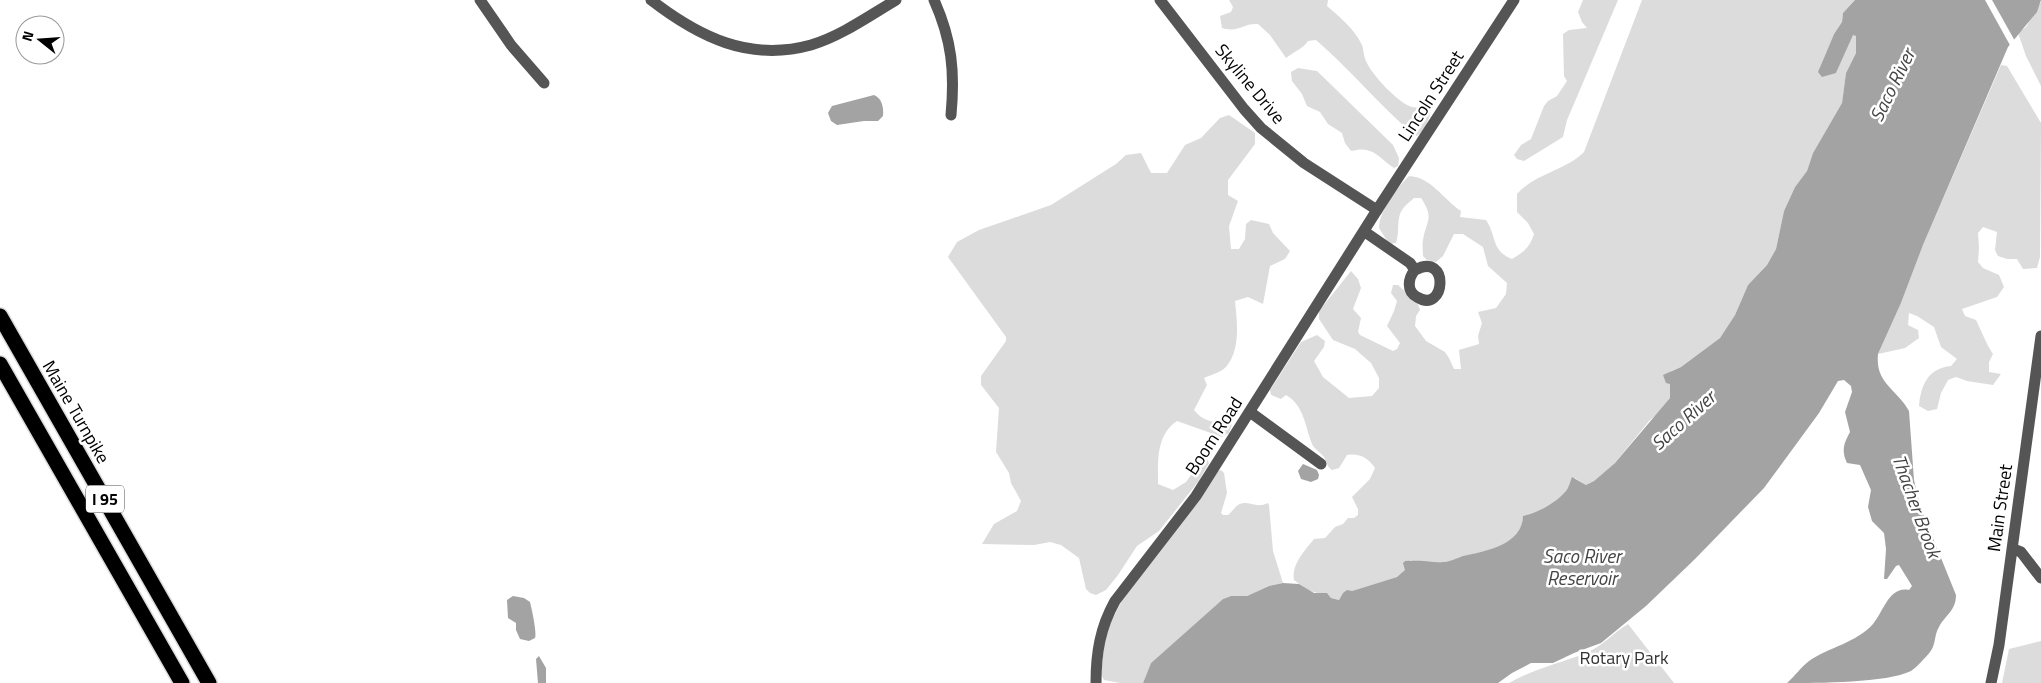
<svg xmlns="http://www.w3.org/2000/svg" width="2041" height="683" font-family="'Titillium Web',sans-serif">
	<style>
		.green { fill: #dcdcdc }
		.water { fill: #a3a3a3 }
		.pier { fill: #fff }
		.lines { fill: none; stroke-linecap: round; stroke-linejoin: round }
		.highway-casing { stroke: #dbdbdb; stroke-width: 18 }
		.minor { stroke: #555; stroke-width: 11 }
		.highway { stroke: #000; stroke-width: 15 }
		.labels { text-anchor: middle; stroke-width: 5; stroke-linejoin: round; paint-order: stroke }
		.shield { fill: #fff; stroke: #4c4c4c; stroke-width: 1 }
		.shield-label { font-size: 16px; font-weight: bold; fill: #000 }
		.street-label { font-size: 18px; fill: #000; stroke: #fff }
		.park-label { font-size: 18px; fill: #333; stroke: #fff }
		.water-label { font-size: 19px; font-style: italic; fill: #444; stroke: #fff }
	</style>
	<rect width="100%" height="100%" fill="#fff"/>
	<g class="green">
		<path d="M1229,0H1328L1327,6C1339,16 1354,29 1361,43C1364,48 1363,55 1366,61C1371,74 1398,103 1412,107C1417,108 1422,108 1427,109L1430,115L1424,130L1417,136L1412,133C1378,104 1350,69 1316,40L1308,41C1303,49 1293,52 1286,58L1270,35L1258,24C1243,23 1239,33 1222,28L1220,16L1231,12L1233,7Z"/>
		<polygon points="1583,0 1618,0 1579,92 1567,120 1563,137 1524,161 1517,159 1514,155 1521,145 1531,139 1544,106 1548,101 1557,96 1567,81 1564,76 1563,34 1569,30 1587,28 1582,22 1578,12"/>
		<path d="M1642,0H1855L1843,13L1842,22L1834,34L1821,65L1836,73L1853,34L1856,36V53L1846,73L1842,103L1813,153L1807,171L1795,187L1784,211L1776,249L1767,265L1748,285L1735,315L1720,338L1681,367L1671,371L1670,398L1661,411L1649,421L1615,463L1594,481L1586,485L1575,478C1572,482 1569,487 1566,491C1558,503 1537,513 1523,517C1521,545 1487,551 1464,556C1458,558 1452,561 1445,562C1434,563 1421,561 1410,560L1406,570L1397,577L1352,591L1343,593L1339,600L1331,598L1327,593C1313,595 1304,588 1294,580C1291,565 1305,550 1314,539L1325,538L1335,527L1343,524L1348,518H1354L1358,515V509L1352,497L1370,479L1375,468C1368,458 1360,453 1347,455L1339,468L1332,470C1327,467 1327,462 1324,457C1321,453 1316,450 1313,446C1305,428 1305,406 1286,395L1281,399L1271,395L1270,390L1301,342L1317,335L1325,341L1324,347L1314,361L1323,377L1349,398L1372,396L1379,388V378L1371,363L1355,349L1333,340L1319,319V311L1351,271L1358,279L1361,288L1353,309L1361,318L1358,332L1360,335L1393,351L1397,349L1400,343L1387,326L1394,311L1397,301L1391,293L1393,285H1398L1418,304L1420,310L1416,316L1415,326L1426,341L1445,352L1449,358L1454,369H1461L1459,350L1479,344L1478,336L1482,323L1478,312L1496,308L1506,294L1507,283L1488,266L1483,247L1463,234H1454L1443,256L1436,262L1427,260L1423,256C1423,251 1422,245 1423,240C1426,220 1435,219 1421,198H1414C1411,201 1405,205 1402,210C1396,219 1400,232 1396,243L1389,244L1379,228C1380,209 1396,189 1409,176C1431,177 1443,199 1461,211L1460,217L1486,220C1497,236 1491,251 1512,259C1524,252 1530,247 1534,234L1528,223L1517,212V194C1536,173 1565,171 1584,152Z"/>
		<polygon points="2041,2 2041,86 2026,56 2018,33 2026,27"/>
		<path d="M2001,65L2007,66L2041,123L2040,257L2037,268L2023,269L2017,259H2007L1998,256L1995,250L1997,232L1983,227L1978,233L1979,248L1978,262L1983,268L1999,275L2004,287L1997,297L1962,309L1965,316L1976,320L1988,346L1993,354L1989,362V372L2001,374L1993,385L1967,381L1956,377L1948,380L1941,393L1937,409L1928,411L1919,406C1921,385 1928,368 1951,366L1957,359L1941,347L1934,327L1917,316L1909,313L1908,325L1918,330L1919,338L1905,348L1878,354L1901,303L1923,245Z"/>
		<path d="M1298,68L1317,71L1393,145L1399,158L1398,166L1394,168C1378,157 1373,145 1351,151L1345,143L1342,133L1328,124L1320,112L1307,106L1302,94L1292,81L1291,72Z"/>
		<path d="M1229,115L1255,133V144L1228,180V195L1238,201L1229,226L1231,249H1239L1245,239L1246,224L1251,220L1269,224L1273,233L1290,251L1285,259L1270,266L1263,304L1248,297L1235,301C1237,322 1241,349 1226,367C1221,372 1211,375 1204,378L1207,385L1194,410C1206,425 1216,420 1232,424L1229,433L1222,437L1177,421C1156,435 1158,461 1158,484L1173,490L1186,482L1200,462L1207,459L1209,463L1198,482L1159,531L1137,546L1118,575L1106,590L1096,595L1090,593L1086,589L1079,558L1061,545L1050,542L1034,545L982,544L994,524L1017,511L1021,501L1011,483L1009,473L996,452L999,408L981,385V376L1006,341V337L948,257L957,242L979,230L1051,205L1116,164L1126,155L1141,153L1151,173H1167L1185,145L1201,138L1220,118Z"/>
		<path d="M1221,470L1224,473L1227,493L1221,513L1223,515H1228C1232,512 1236,505 1240,504C1248,500 1256,509 1268,503L1269,505L1273,551L1283,583L1269,586L1247,596H1231L1223,599L1151,663L1143,683H1120L1104,680L1101,674L1106,631L1123,599L1218,471Z"/>
		<path d="M1628,624L1674,683H1509C1533,669 1561,663 1586,653C1603,646 1613,633 1628,624Z"/>
		<polygon points="2041,641 2041,683 2002,683 2009,649"/>
	</g>
	<g class="water">
		<path d="M1855,0H2041L2037,12L2008,47L1923,245L1901,303L1878,354C1875,384 1897,389 1909,411L1914,480L1920,506L1956,595C1956,611 1945,615 1939,627C1934,635 1936,645 1930,652C1925,658 1917,667 1911,671C1887,683 1818,683 1787,683C1795,676 1801,667 1809,661C1829,647 1856,643 1873,624C1884,611 1889,586 1909,590L1912,586L1899,565L1896,566L1887,579H1884L1886,549L1884,533L1872,521L1868,507L1871,490L1860,465L1847,463C1841,451 1844,443 1850,432L1845,412L1852,392L1851,386L1844,380L1838,381L1819,413L1764,488L1695,559L1646,606L1601,643L1574,653L1553,663H1531L1512,673L1498,683H1143L1151,663L1223,599L1231,596H1247L1269,586L1283,583L1299,584L1314,593H1327L1331,598L1339,600L1343,593L1347,590L1352,591L1397,577L1405,570L1403,563L1405,561C1418,559 1432,563 1445,562C1451,561 1457,558 1463,556C1486,551 1522,545 1523,516C1537,513 1556,503 1565,492C1569,488 1570,482 1572,477L1586,485L1594,481L1615,463L1670,398V384L1666,383L1663,375L1681,367L1720,338L1735,315L1748,285L1767,265L1776,249L1784,211L1795,187L1807,171L1813,153L1842,103L1846,73L1856,53V36L1853,35L1836,73L1822,77L1818,72L1834,34L1842,22L1843,13Z"/>
		<path d="M874,95C882,98 884,108 883,116L878,121H864L837,125L831,121L828,113L832,106Z"/>
		<polygon points="1303,464 1317,470 1319,475 1318,479 1311,482 1301,479 1298,471"/>
		<path d="M513,596L524,598L530,602C532,610 537,633 535,638L529,641L520,639L516,630V623L508,618L507,600Z"/>
		<polygon points="539,656 546,668 546,683 538,683 536,659"/>
	</g>
	<polygon class="pier" points="1985,0 1992,0 2015,41 2011,47"/>
	<g class="lines">
		<defs>
			<g id="highway">
				<polyline points="0,316 209,683"/>
				<polyline points="0,364 182,683"/>
			</g>
		</defs>
		<use href="#highway" class="highway-casing"/>
		<g class="minor">
			<polyline points="480,0 511,45 544,83"/>
			<path d="M651,0C699,37 749,62 811,45C841,36 869,16 896,0"/>
			<path d="M934,0C952,40 955,72 951,115"/>
			<polyline points="1160,0 1244,109 1261,128 1304,163 1377,210"/>
			<path d="M1365,232L1410,263L1415,270C1408,278 1406,291 1417,297C1446,315 1450,251 1415,270"/>
			<polyline points="1250,412 1321,464"/>
			<polyline points="2013,549 2021,552 2041,578"/>
			<path d="M1096,683C1096,653 1100,628 1115,601L1196,496L1377,210L1514,0"/>
			<polyline points="1991,683 1999,645 2041,336"/>
		</g>
		<use href="#highway" class="highway"/>
	</g>
	<g class="labels">
		<rect class="shield" x="86" y="485.5" width="38" height="27" rx="4"/>
		<g class="shield-label">
			<text x="105" y="505">I 95</text>
		</g>
		<g class="street-label">
			<text transform="translate(1250 84) rotate(50)" y="6">Skyline Drive</text>
			<text transform="translate(1431 96) rotate(-57)" y="6">Lincoln Street</text>
			<text transform="translate(76 412) rotate(60)" y="6">Maine Turnpike</text>
			<text transform="translate(1214 436) rotate(-57)" y="6">Boom Road</text>
			<text transform="translate(2000 508) rotate(-82)" y="6">Main Street</text>
		</g>
		<g class="park-label">
			<text x="1624" y="664">Rotary Park</text>
		</g>
		<g class="water-label">
			<text transform="translate(1892 85) rotate(-64)" y="7">Saco River</text>
			<text transform="translate(1683 420) rotate(-42)" y="7">Saco River</text>
			<text transform="translate(1917 506) rotate(70)" y="7">Thacher Brook</text>
			<text x="1582" y="563">Saco River<tspan x="1582" dy="22">Reservoir</tspan></text>
		</g>
	</g>
	<g transform="translate(40 40) rotate(287)"><circle r="24" fill="#ffffff" stroke="#999999"/>
	<path d="M0-4L9 19L0 12L-9 19Z" fill="#000000"/>
	<text y="-8" font-size="14" font-weight="bold" text-anchor="middle" fill="#000000">N</text>
	</g>
</svg>
